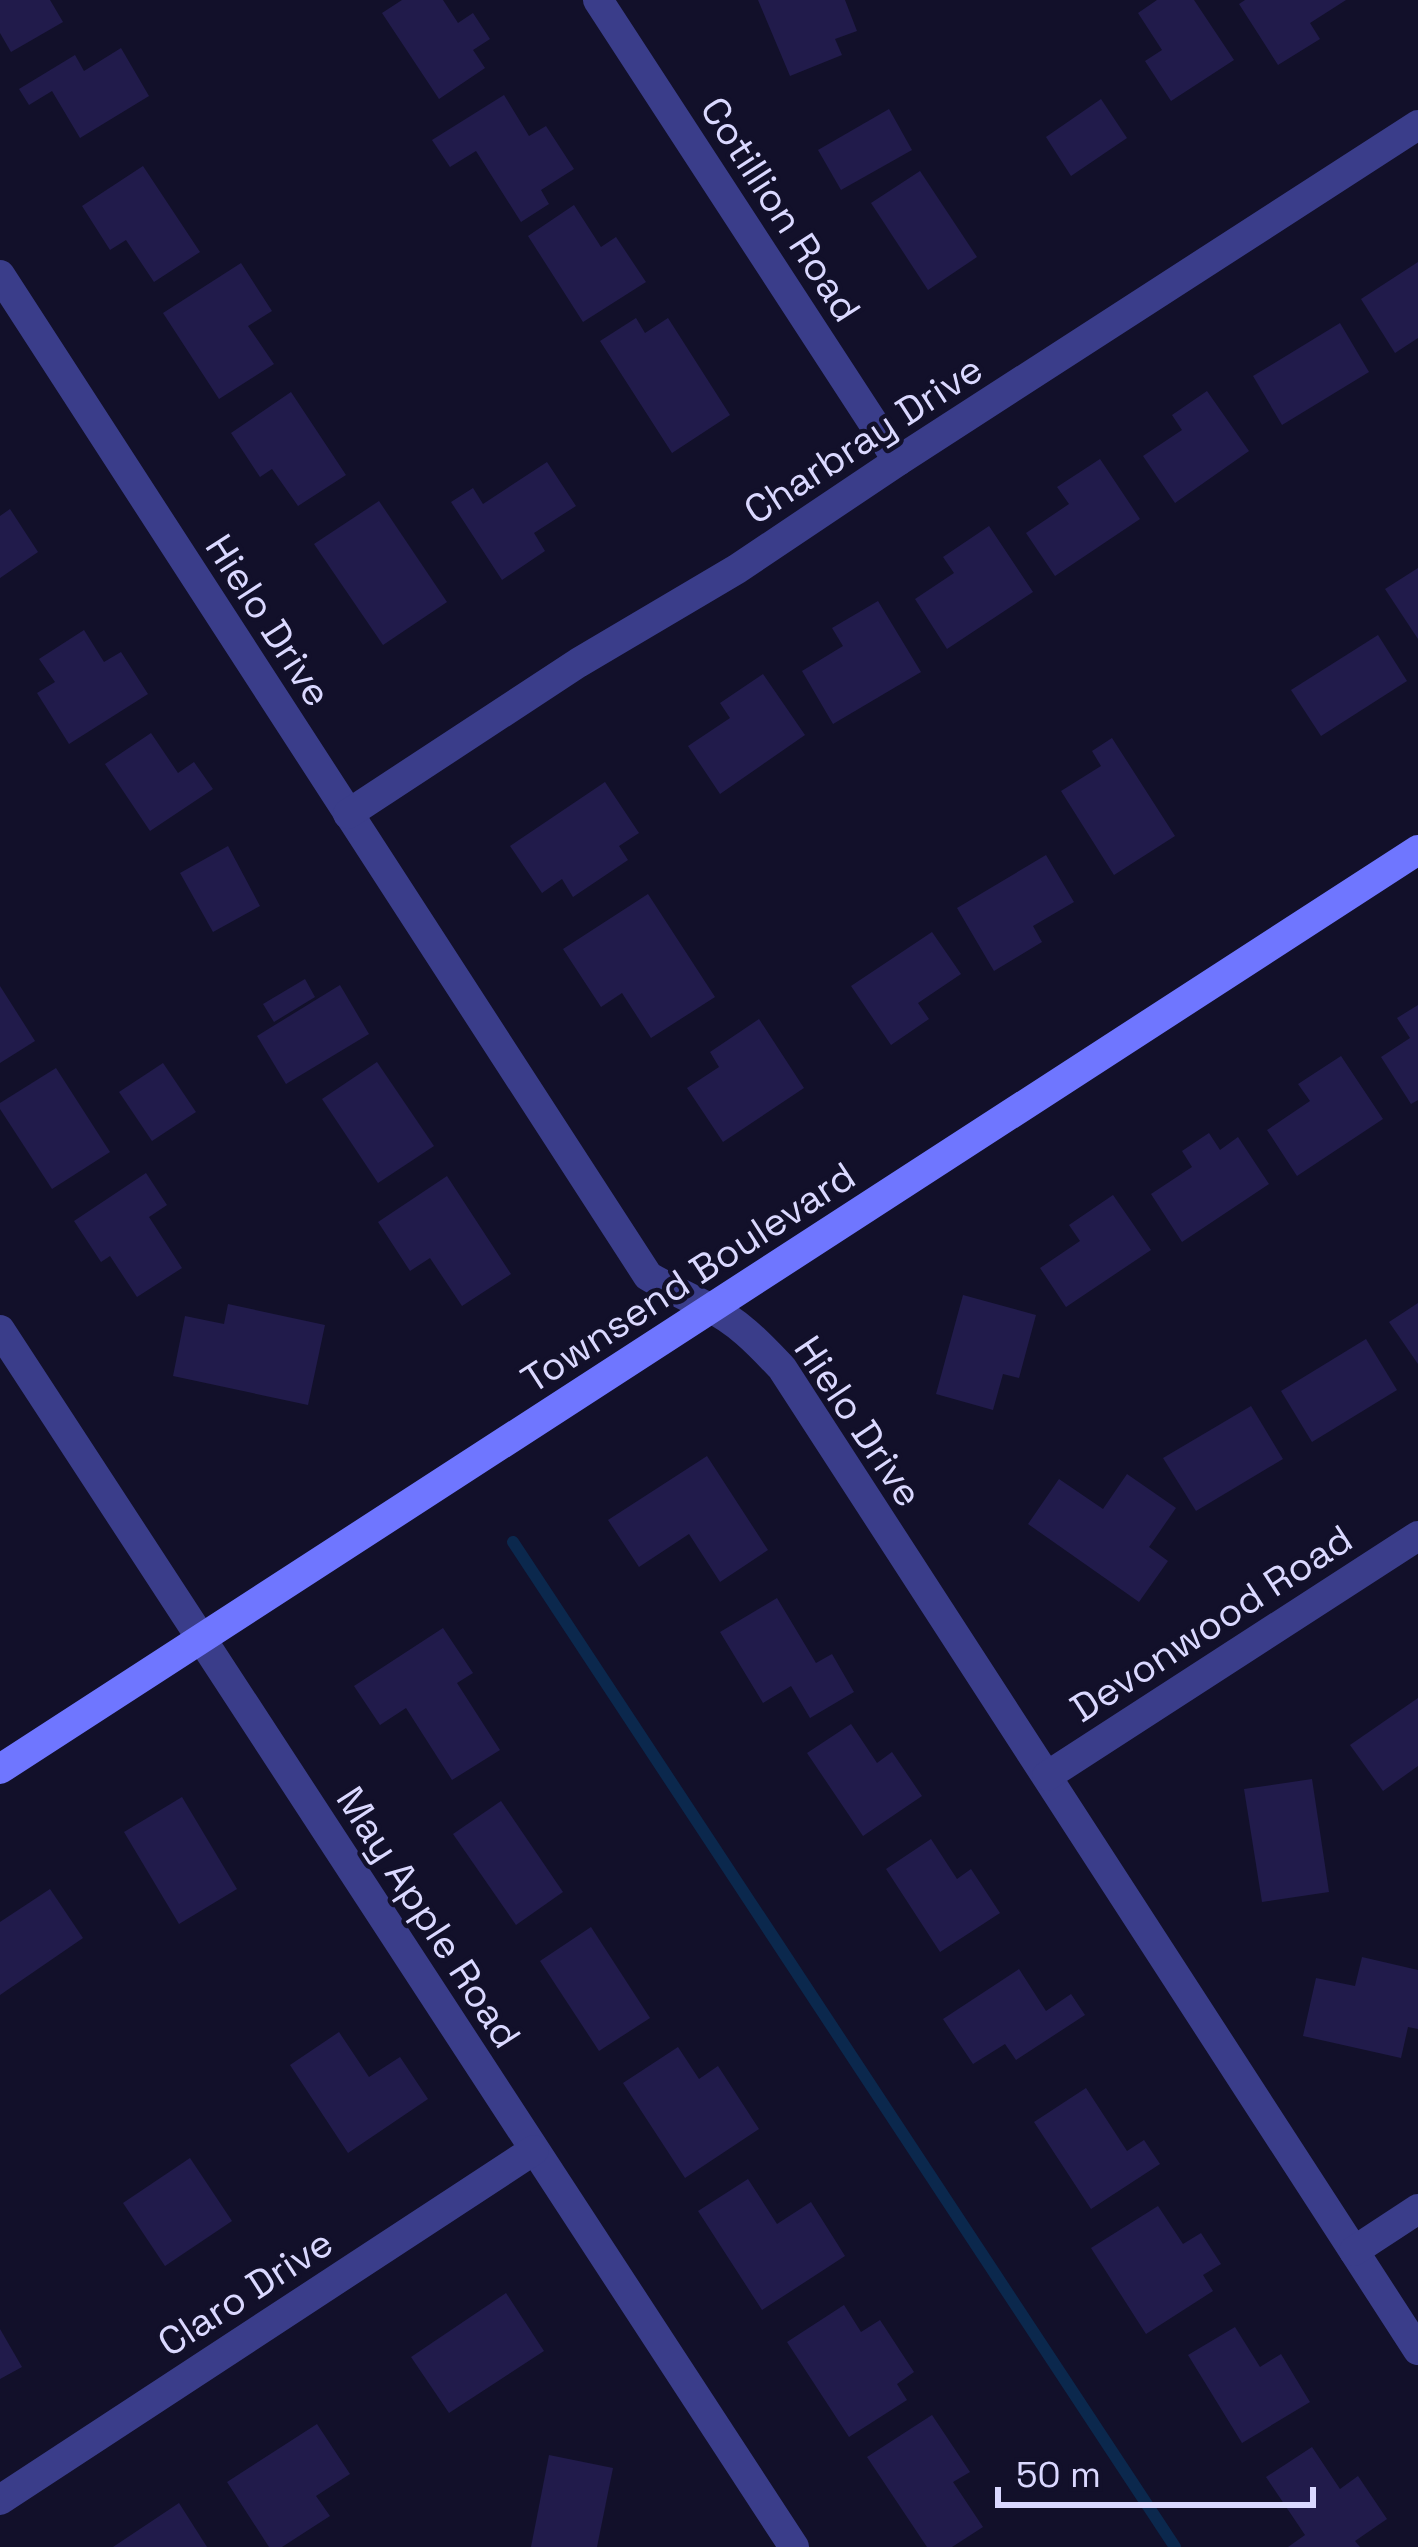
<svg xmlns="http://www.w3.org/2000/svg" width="1418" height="2547" font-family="'Space Grotesk',sans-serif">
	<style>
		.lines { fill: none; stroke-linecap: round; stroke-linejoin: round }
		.stream { stroke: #0b284d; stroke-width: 12 }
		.building { fill: #211b4b }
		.street { stroke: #3a3d8a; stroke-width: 30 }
		.secondary { stroke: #6f76ff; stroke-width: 30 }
		.labels { text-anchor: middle; stroke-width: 9; stroke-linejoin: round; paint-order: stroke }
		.street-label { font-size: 39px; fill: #dad8ff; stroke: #12102a }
	</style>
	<rect width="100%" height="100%" fill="#12102a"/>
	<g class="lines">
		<polyline class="stream" points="513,1542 1175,2547"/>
	</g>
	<g class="building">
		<polygon points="0,0 50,0 63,22 11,52 0,33"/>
		<polygon points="402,0 443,0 458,23 473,13 490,39 473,50 485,68 439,99 382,13"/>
		<polygon points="758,0 845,0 857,31 835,39 842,55 790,76"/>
		<polygon points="1157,0 1194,0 1234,60 1171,101 1145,61 1162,50 1138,13"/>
		<polygon points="1245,0 1346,0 1310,23 1320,39 1278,65 1239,4"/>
		<polygon points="121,48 149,96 80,138 52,91 29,105 19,89 75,55 84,71"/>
		<polygon points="504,95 529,136 546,126 574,169 541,190 549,204 521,222 476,151 450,167 432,140"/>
		<polygon points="1101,99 1127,138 1071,176 1046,137"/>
		<polygon points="889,109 912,150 841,190 818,150"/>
		<polygon points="143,166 200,252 154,282 126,240 110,250 82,206"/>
		<polygon points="920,171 977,257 928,290 871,203"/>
		<polygon points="574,205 601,247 616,237 646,282 583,322 528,236"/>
		<polygon points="1418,262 1418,338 1395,353 1361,299"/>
		<polygon points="241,263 272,311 248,326 274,364 219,399 163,313"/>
		<polygon points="636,318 645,333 668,318 730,415 672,453 600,341"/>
		<polygon points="1340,323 1369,372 1282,425 1253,376"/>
		<polygon points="1207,391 1249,451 1175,503 1143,456 1182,430 1172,415"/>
		<polygon points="291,392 346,475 298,506 272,469 260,477 231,433"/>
		<polygon points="1100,459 1140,519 1055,576 1026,533 1069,504 1057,487"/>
		<polygon points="547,462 576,506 534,533 545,551 502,580 451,502 473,488 483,504"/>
		<polygon points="379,501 447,602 383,645 314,544"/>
		<polygon points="10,509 38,552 0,578 0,516"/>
		<polygon points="989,526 1033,592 947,649 915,599 954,573 943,557"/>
		<polygon points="1418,568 1418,639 1385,589"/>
		<polygon points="878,601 921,672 833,724 802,671 843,646 832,628"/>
		<polygon points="84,630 104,662 121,652 148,694 69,744 37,693 55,682 39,659"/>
		<polygon points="1378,635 1407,681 1321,736 1291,690"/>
		<polygon points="763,674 805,735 720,794 688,746 730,718 720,703"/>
		<polygon points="151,733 178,773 194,762 213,789 150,831 105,764"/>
		<polygon points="1112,738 1175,836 1114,875 1061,791 1101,766 1092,751"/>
		<polygon points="605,782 639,833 619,846 628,860 573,897 562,879 542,893 510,846"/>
		<polygon points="228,846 260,906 213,932 180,873"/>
		<polygon points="1046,855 1074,902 1033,926 1042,942 994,971 957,908"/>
		<polygon points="648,894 715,997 651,1038 622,993 601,1007 563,949"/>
		<polygon points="932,932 961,974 918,1003 929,1019 891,1045 851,986"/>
		<polygon points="305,979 315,997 274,1022 263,1004"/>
		<polygon points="340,985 369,1034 286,1084 257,1036"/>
		<polygon points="0,986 35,1041 0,1063"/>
		<polygon points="1418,1005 1418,1100 1411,1104 1381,1057 1410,1038 1397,1018"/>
		<polygon points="759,1019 804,1088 723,1142 687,1088 719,1067 710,1052"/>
		<polygon points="1341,1056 1383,1119 1297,1176 1267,1130 1310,1101 1298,1084"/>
		<polygon points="377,1062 434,1146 378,1183 322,1099"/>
		<polygon points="163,1063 196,1112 152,1141 119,1092"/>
		<polygon points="56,1068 110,1152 52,1189 0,1109 0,1103"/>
		<polygon points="1209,1133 1220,1150 1238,1137 1269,1184 1182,1242 1151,1194 1192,1167 1182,1151"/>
		<polygon points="146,1173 167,1205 149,1217 182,1268 137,1297 110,1256 101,1262 74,1221"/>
		<polygon points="447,1176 511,1274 462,1306 430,1258 410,1271 378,1222"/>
		<polygon points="1113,1195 1151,1250 1066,1307 1040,1268 1080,1241 1069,1225"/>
		<polygon points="963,1295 1036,1315 1019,1378 1003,1374 993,1410 936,1394"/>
		<polygon points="1418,1303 1418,1364 1389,1322"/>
		<polygon points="228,1304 325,1325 308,1405 173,1376 185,1316 224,1324"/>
		<polygon points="1366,1339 1397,1390 1312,1442 1281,1391"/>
		<polygon points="1251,1406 1283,1459 1196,1511 1163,1458"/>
		<polygon points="707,1456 768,1550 720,1582 689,1534 639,1567 608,1520"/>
		<polygon points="1127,1474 1176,1508 1149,1547 1168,1561 1139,1602 1028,1524 1059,1479 1103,1509"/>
		<polygon points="777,1598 816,1663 832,1654 854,1692 810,1718 791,1686 763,1703 720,1632"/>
		<polygon points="443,1628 473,1673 457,1683 500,1750 452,1780 406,1708 380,1725 354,1686"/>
		<polygon points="1418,1698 1418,1766 1383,1791 1350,1745"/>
		<polygon points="851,1724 877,1763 892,1752 922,1796 863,1836 807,1753"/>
		<polygon points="1312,1779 1329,1892 1262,1902 1244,1789"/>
		<polygon points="182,1797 237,1889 179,1924 124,1832"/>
		<polygon points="501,1801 563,1892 516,1925 453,1834"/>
		<polygon points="931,1839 957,1879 971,1869 1000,1913 940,1952 886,1869"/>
		<polygon points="50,1889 83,1938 0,1995 0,1922"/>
		<polygon points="591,1927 650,2018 599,2051 540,1961"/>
		<polygon points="1362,1957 1418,1970 1418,2029 1408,2027 1401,2058 1303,2036 1316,1978 1355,1986"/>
		<polygon points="1019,1969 1046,2011 1071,1994 1085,2015 1016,2060 1005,2044 973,2064 943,2019"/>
		<polygon points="339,2032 369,2077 400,2057 428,2099 348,2153 290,2065"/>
		<polygon points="678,2047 699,2079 718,2066 759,2129 685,2178 623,2083"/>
		<polygon points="1086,2088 1127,2151 1144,2140 1160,2164 1091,2209 1034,2122"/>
		<polygon points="190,2158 232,2221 165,2266 123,2203"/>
		<polygon points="748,2179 777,2224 811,2202 845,2256 762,2310 698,2211"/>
		<polygon points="1158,2206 1183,2244 1201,2233 1221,2264 1203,2275 1213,2291 1146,2334 1091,2248"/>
		<polygon points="506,2293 544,2351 449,2413 411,2357"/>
		<polygon points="844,2305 861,2332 880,2320 914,2372 897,2384 907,2400 849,2437 787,2342"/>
		<polygon points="1235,2327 1260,2367 1281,2354 1310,2402 1242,2443 1188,2355"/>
		<polygon points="0,2329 22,2367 0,2379"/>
		<polygon points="932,2415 970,2472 953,2482 983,2527 952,2547 927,2547 867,2457"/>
		<polygon points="317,2424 350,2474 316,2496 330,2516 282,2547 269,2547 227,2482"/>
		<polygon points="1312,2447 1340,2489 1358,2476 1387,2519 1355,2541 1360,2547 1288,2547 1305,2535 1266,2477"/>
		<polygon points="549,2455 613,2468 597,2547 531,2547"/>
		<polygon points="179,2503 207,2547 113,2547"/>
	</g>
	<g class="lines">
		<g class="street">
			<polyline points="598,0 898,461"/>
			<path d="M0,275L648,1276C668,1288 688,1297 708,1307C738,1321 760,1345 782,1368L1418,2350"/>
			<polyline points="348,814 578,663 737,569 898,461 1418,125"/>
			<polyline points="0,1330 794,2547"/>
			<polyline points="1047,1776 1418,1536"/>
			<polyline points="1354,2251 1418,2209"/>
			<polyline points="0,2500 534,2150"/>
		</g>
		<polyline class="secondary" points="0,1769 1418,850"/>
	</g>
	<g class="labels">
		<g class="street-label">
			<text transform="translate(781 209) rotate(57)" y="14">Cotillion Road</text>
			<text transform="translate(863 439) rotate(-33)" y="14">Charbray Drive</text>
			<text transform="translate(269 620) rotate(57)" y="14">Hielo Drive</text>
			<text transform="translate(688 1277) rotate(-33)" y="14">Townsend Boulevard</text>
			<text transform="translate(859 1421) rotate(56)" y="14">Hielo Drive</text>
			<text transform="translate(1211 1623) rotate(-33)" y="14">Devonwood Road</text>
			<text transform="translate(429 1917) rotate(57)" y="14">May Apple Road</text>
			<text transform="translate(245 2292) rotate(-33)" y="14">Claro Drive</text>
		</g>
	</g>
	<path d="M998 2487v18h315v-18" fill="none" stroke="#dad8ff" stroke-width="6"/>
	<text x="1016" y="2487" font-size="36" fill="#dad8ff" stroke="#12102a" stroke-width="9" paint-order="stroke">50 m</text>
</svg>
